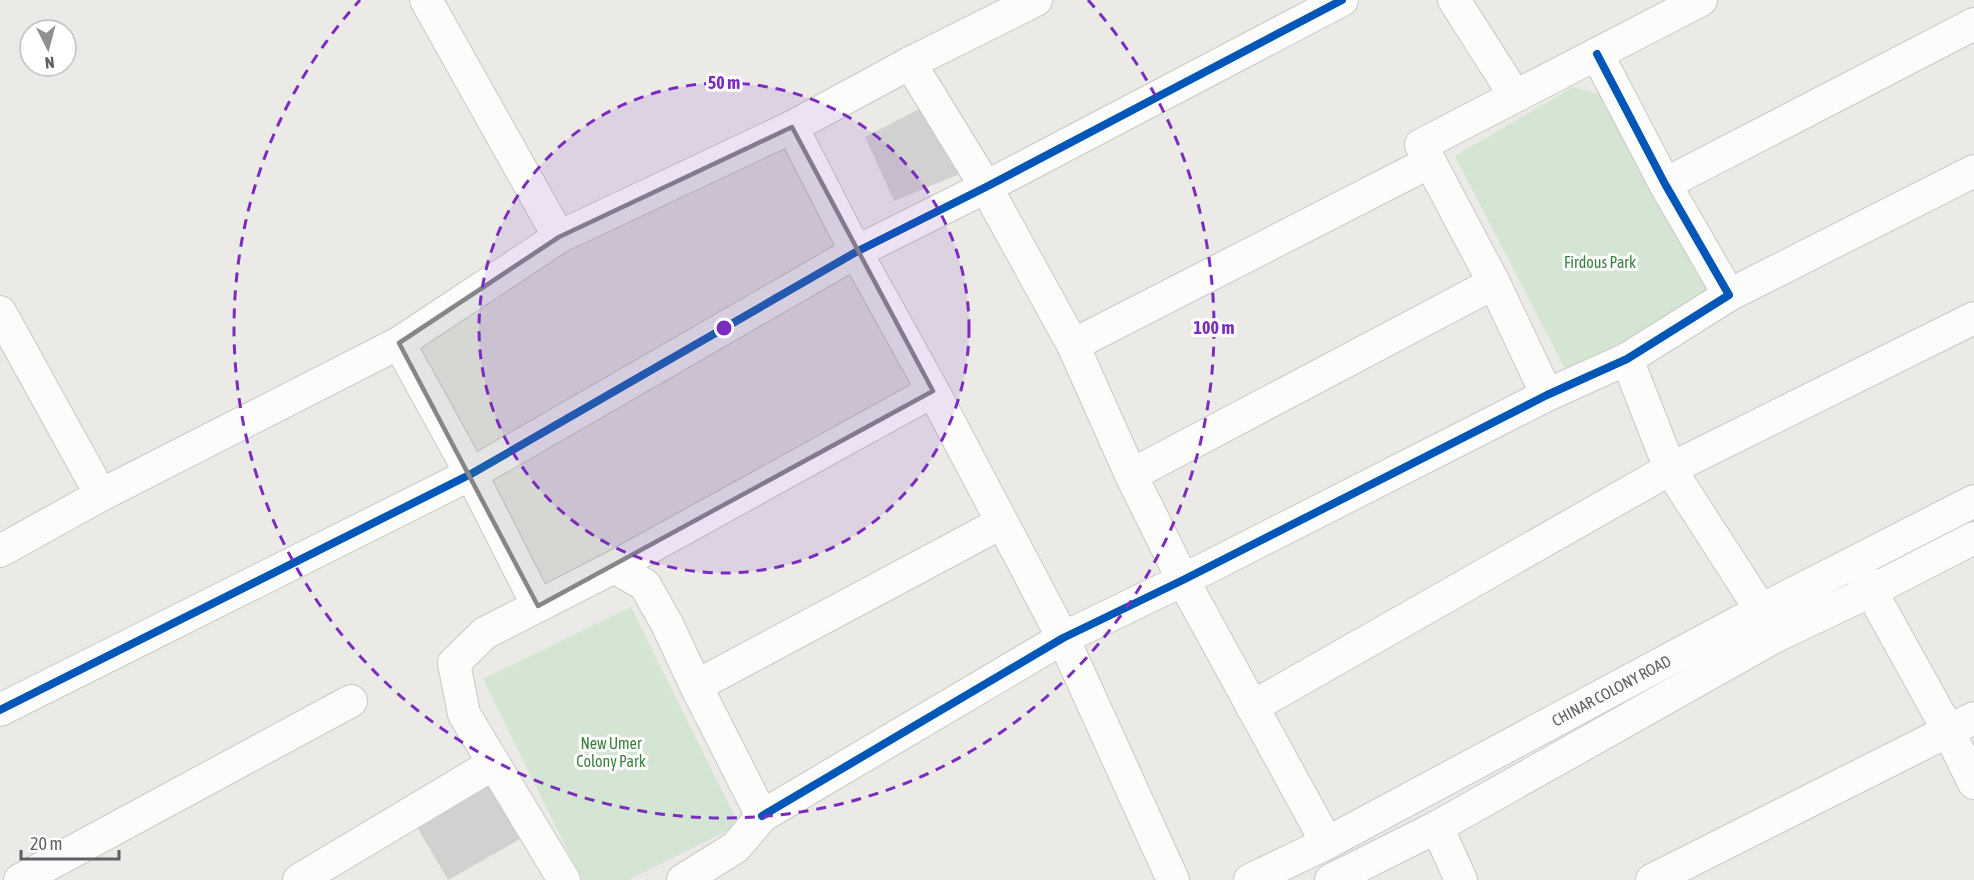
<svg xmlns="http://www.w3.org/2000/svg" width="1974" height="880" font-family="'Asap Condensed',sans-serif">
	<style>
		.green { fill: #d4e6d3 }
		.building { fill: #d1d1cf }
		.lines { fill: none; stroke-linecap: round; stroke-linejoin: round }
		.street-casing { stroke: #c8c8c7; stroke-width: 34 }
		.street { stroke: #fcfcfb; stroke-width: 32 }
		.cycleway-casing { stroke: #fff; stroke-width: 11 }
		.cycleway { stroke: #0057b8; stroke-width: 8 }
		.marked { fill: #848688; fill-opacity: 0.2; stroke: #848688; stroke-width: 4.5; stroke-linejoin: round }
		.ring { fill: none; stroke: #7b2cbf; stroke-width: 3; stroke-dasharray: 10 8 }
		.labels { text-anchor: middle; stroke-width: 6; stroke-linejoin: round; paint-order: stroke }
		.park-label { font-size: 16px; fill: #3d8141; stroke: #fff }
		.street-label { font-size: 16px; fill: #5c5f63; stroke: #fff }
		.centre { fill: #7b2cbf; stroke: #fff; stroke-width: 3 }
		.ring-label { font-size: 18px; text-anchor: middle; font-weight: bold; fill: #7b2cbf; stroke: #fff; stroke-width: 6; stroke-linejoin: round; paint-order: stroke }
	</style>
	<rect width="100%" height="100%" fill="#ebeae6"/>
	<g class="green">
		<polygon points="1573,87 1601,95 1709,294 1637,335 1565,369 1455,156"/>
		<polygon points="631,607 739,825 628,880 582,880 483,679"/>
	</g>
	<g class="building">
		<polygon points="923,107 962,173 894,201 865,137"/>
		<polygon points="489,783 520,839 448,880 416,825"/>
	</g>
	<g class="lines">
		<defs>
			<g id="street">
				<polyline points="426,0 559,237"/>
				<polyline points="1454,0 1515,96"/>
				<polyline points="910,63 986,187 1073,345 1131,475 1183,580 1327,843"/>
				<polyline points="792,127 856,252 933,391 1063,638 1173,880"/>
				<polyline points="1665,184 1974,24"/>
				<polyline points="1729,295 1974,171"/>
				<polyline points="0,312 101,495"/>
				<polyline points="399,343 471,474 538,606"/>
				<polyline points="1073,345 1430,162"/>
				<polyline points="1627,359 1670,469 1761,610 1772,629"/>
				<polyline points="1547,395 1494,283 1421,145 1701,0"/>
				<polyline points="1131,475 1494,283"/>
				<polyline points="0,551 101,495 399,343 559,237 792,127 910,63 1036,0"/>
				<polyline points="614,567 933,391"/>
				<polyline points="1861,573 1948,730 1974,783"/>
				<polyline points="696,686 1001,523"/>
				<polyline points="1252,707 1670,469 1974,318"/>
				<polyline points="0,710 471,474 856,252 986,187 1342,0"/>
				<polyline points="762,816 1063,638 1183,580 1547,395 1627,359 1729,295 1665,184 1597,54"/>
				<polyline points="1437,827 1461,880"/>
				<polyline points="20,880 351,701"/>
				<polyline points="299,880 493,764"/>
				<polyline points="564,880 464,714 454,663 485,633 614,567 645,585 667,624 696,686 762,816 736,847 683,880"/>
				<path id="s1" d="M1250,880L1327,843L1761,610L1974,501"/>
				<polyline points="1331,880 1437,827 1776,636 1871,591 1974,538"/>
				<polyline points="1652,880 1974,718"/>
			</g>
		</defs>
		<use href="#street" class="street-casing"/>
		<use href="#street" class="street"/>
		<defs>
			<g id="cycleway">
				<polyline points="0,710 471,474 856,252 986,187 1342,0"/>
				<polyline points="762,816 1063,638 1183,580 1547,395 1627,359 1729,295 1665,184 1597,54"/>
			</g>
		</defs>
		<use href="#cycleway" class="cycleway-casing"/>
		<use href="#cycleway" class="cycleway"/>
	</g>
	<path class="marked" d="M792,127L933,391L538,606L399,343L559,237Z"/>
	<circle cx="724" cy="328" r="245" fill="#7b2cbf" fill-opacity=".12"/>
	<g class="ring">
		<circle cx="724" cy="328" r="245"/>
		<path d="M1088 0A490 490 0 1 1 360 0"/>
	</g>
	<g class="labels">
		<g class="park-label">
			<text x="1600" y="268">Firdous Park</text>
			<text x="611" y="749">New Umer<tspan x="611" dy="18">Colony Park</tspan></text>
		</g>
		<g class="street-label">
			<text dy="6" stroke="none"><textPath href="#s1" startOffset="408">CHINAR COLONY ROAD</textPath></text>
		</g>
	</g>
	<circle cx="724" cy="328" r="9" class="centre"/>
	<g class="ring-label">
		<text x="724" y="89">50 m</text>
		<text x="1214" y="334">100 m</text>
	</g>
	<g transform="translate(48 48) rotate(174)"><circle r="28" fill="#ffffff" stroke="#bebfc1" stroke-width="1.5"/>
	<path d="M0-4.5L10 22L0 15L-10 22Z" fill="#8e9091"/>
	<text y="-9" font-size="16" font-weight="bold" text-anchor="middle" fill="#5c5f63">N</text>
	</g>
	<path d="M21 850v9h98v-9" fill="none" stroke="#5c5f63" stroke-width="3"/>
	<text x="30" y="850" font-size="18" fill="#5c5f63" stroke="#ffffff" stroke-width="4.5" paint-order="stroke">20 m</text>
</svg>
